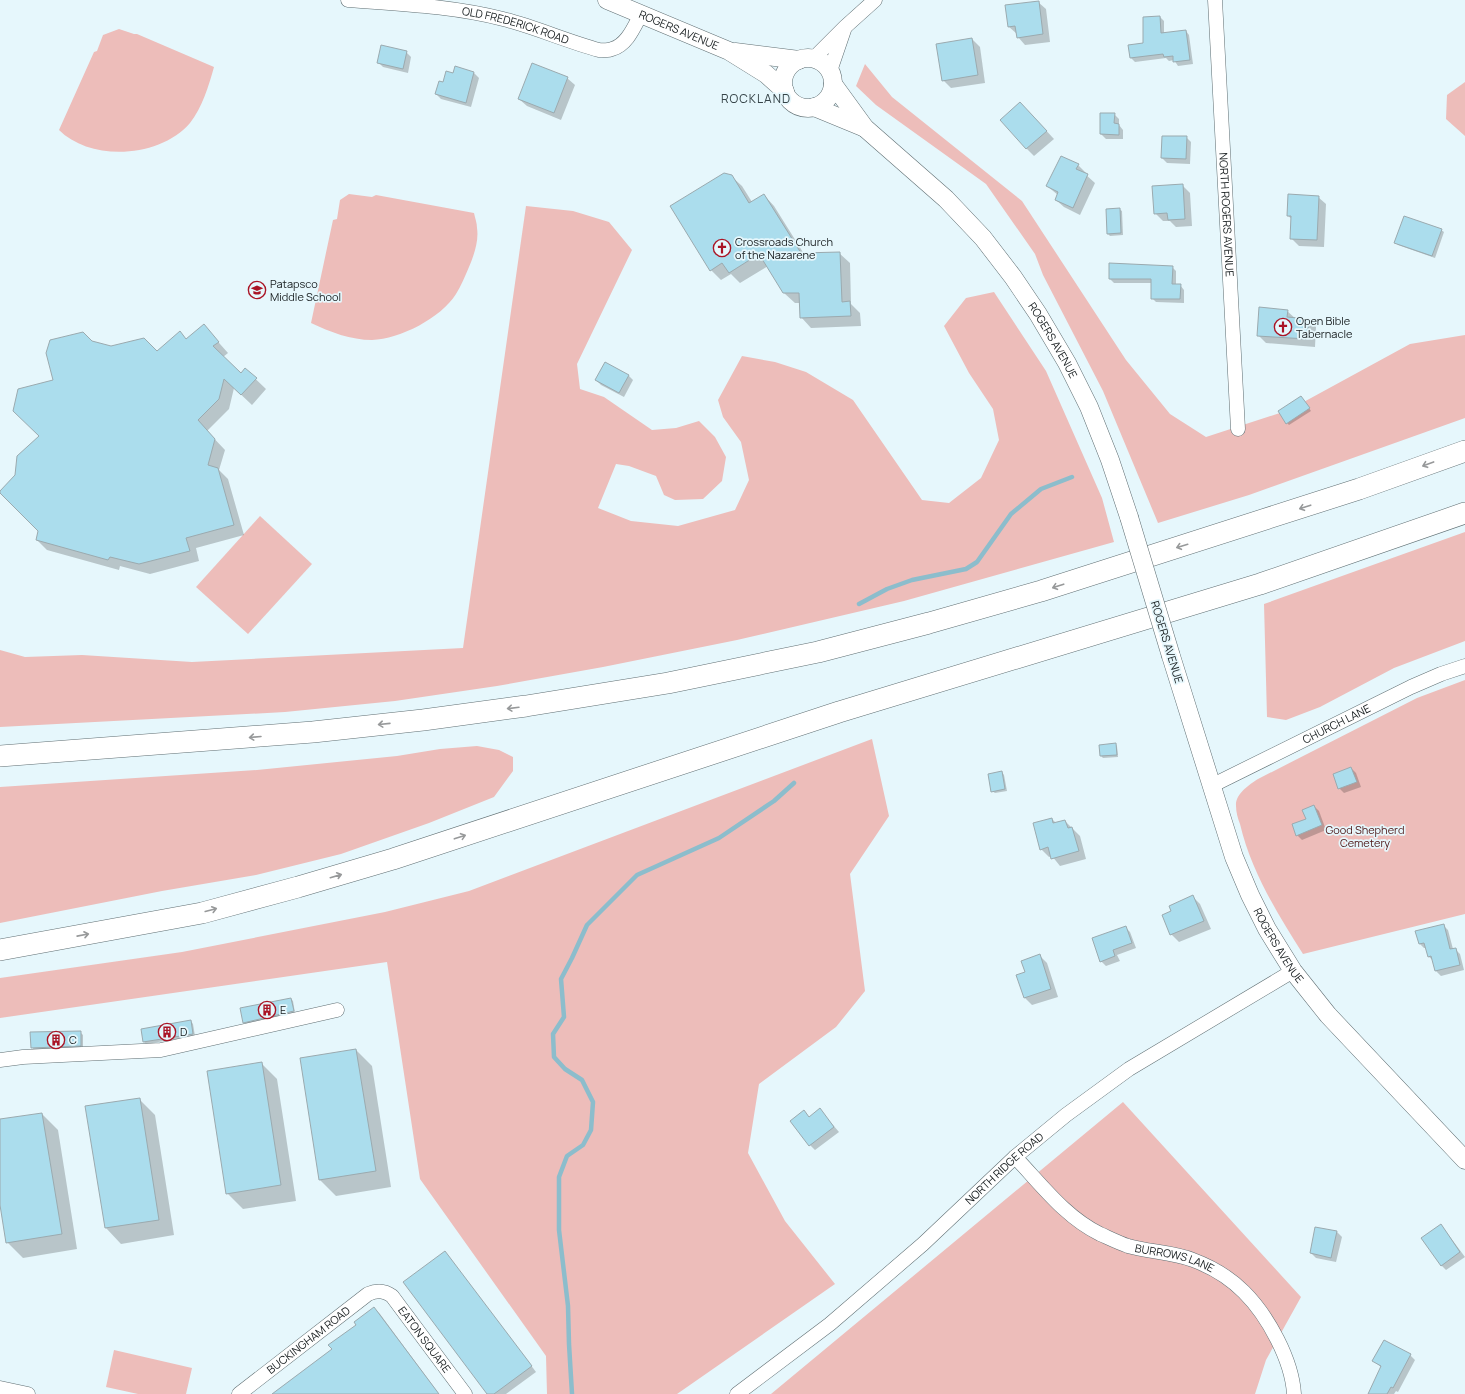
<svg xmlns="http://www.w3.org/2000/svg" width="1465" height="1394" font-family="Manrope,sans-serif">
	<style>
		.green { fill: #edbdba }
		.shadow { fill: #0003 }
		.lines { fill: none; stroke-linecap: round; stroke-linejoin: round }
		.stream { stroke: #8cbdcc; stroke-width: 4.5 }
		.building { fill: #abdded; stroke: #9baaaf }
		.minor-casing { stroke: #606f73; stroke-width: 15 }
		.major-casing { stroke: #606f73; stroke-width: 19 }
		.highway-casing { stroke: #606f73; stroke-width: 22 }
		.minor { stroke: #fff; stroke-width: 14 }
		.major { stroke: #fff; stroke-width: 18 }
		.highway { stroke: #fff; stroke-width: 21 }
		.major-bridge-casing { stroke: #606f73; stroke-width: 19; stroke-linecap: butt }
		.major-bridge { stroke: #fff; stroke-width: 18 }
		.oneway { stroke: #97999a }
		.labels { text-anchor: middle; stroke-width: 3.5; stroke-linejoin: round; paint-order: stroke }
		.street-label { font-size: 11px; fill: #171d1f; stroke: #e6f7fc }
		.poi-label { font-size: 11px; fill: #171d1f; stroke: #e6f7fc; text-anchor: start }
		.park-label { font-size: 11px; fill: #4d1515; stroke: #e6f7fc }
		.neighbourhood-label { font-size: 12px; letter-spacing: 1px; fill: #364448; stroke: #e6f7fc }
	</style>
	<rect width="100%" height="100%" fill="#e6f7fc"/>
	<g class="green">
		<path d="M119,29L134,34H137L214,67C209,85 202,108 190,123C160,158 91,162 59,130L94,52L97,51L103,35Z"/>
		<polygon points="865,64 892,97 1022,201 1126,360 1170,414 1206,437 1289,410 1410,344 1465,335 1465,418 1249,495 1158,523 1103,391 1043,275 1035,254 986,184 876,105 856,86"/>
		<polygon points="1465,82 1465,136 1446,119 1447,95"/>
		<path d="M349,194L372,197L376,195L474,213C475,218 477,223 477,228C479,241 474,255 469,267C465,276 461,286 456,294C441,318 400,339 372,340C351,340 330,332 311,323L333,220L337,219L340,200Z"/>
		<polygon points="526,206 573,211 609,222 632,250 577,364 580,389 604,397 652,430 676,428 699,421 715,437 726,457 722,481 703,499 675,500 664,495 656,476 629,466 616,464 598,508 631,521 678,526 735,510 749,480 741,442 723,417 718,400 742,356 775,362 806,372 853,400 922,500 949,503 981,478 999,440 993,409 969,373 944,326 966,298 994,292 1046,371 1102,498 1114,542 904,601 737,640 603,667 497,686 395,701 285,712 0,727 0,650 25,657 82,655 192,662 463,648"/>
		<polygon points="260,516 312,564 248,634 196,587"/>
		<polygon points="1465,532 1465,641 1394,668 1320,707 1286,720 1267,717 1264,604"/>
		<path d="M1465,680V914L1303,954C1277,913 1251,871 1240,824C1238,819 1236,812 1236,806C1235,794 1249,785 1258,779L1417,698Z"/>
		<polygon points="872,739 889,816 850,874 865,991 836,1027 759,1084 748,1153 785,1221 835,1284 677,1394 547,1394 546,1356 420,1179 387,962 0,1018 0,978 182,952 385,912 469,891"/>
		<polygon points="477,746 499,750 513,757 513,771 494,797 429,823 341,854 256,875 162,891 0,923 0,787 257,770 397,756 440,749"/>
		<polygon points="1123,1102 1301,1297 1266,1360 1255,1394 771,1394"/>
		<polygon points="114,1350 192,1368 186,1394 138,1394 106,1387"/>
	</g>
	<g class="shadow">
		<polygon points="1038,2 1046,9 1050,42 1025,45 1018,37 1017,34 1008,26"/>
		<polygon points="1160,17 1164,21 1164,34 1186,31 1189,35 1193,64 1178,66 1174,60 1169,61 1166,58 1135,62 1131,58 1130,46 1144,44"/>
		<polygon points="972,39 980,47 985,83 951,88 943,80"/>
		<polygon points="406,52 411,57 408,73 383,67 378,62"/>
		<polygon points="474,73 479,78 471,107 441,99 436,94 444,84 454,75"/>
		<polygon points="567,78 575,85 561,120 527,106 519,99"/>
		<polygon points="1028,111 1054,139 1034,156 1027,149"/>
		<polygon points="1114,114 1119,119 1119,125 1123,130 1123,139 1106,139 1101,134"/>
		<polygon points="1186,137 1191,142 1190,164 1167,163 1162,158"/>
		<polygon points="1078,165 1086,173 1085,174 1095,183 1080,215 1064,207 1056,200 1058,195 1047,186"/>
		<polygon points="731,176 742,186 752,202 764,195 774,206 804,254 839,253 850,263 851,304 860,313 861,326 811,328 801,317 800,303 795,303 784,293 768,266 740,283 731,274 721,280 711,270"/>
		<polygon points="1182,185 1190,193 1192,226 1176,227 1170,221 1163,221 1155,213"/>
		<polygon points="1318,197 1326,204 1324,247 1299,246 1291,238 1292,219 1288,216"/>
		<polygon points="1119,209 1122,211 1123,235 1110,236 1108,234"/>
		<polygon points="1441,230 1444,232 1435,258 1398,245 1395,242"/>
		<polygon points="1172,267 1176,271 1176,285 1180,285 1184,290 1184,303 1156,302 1152,298 1152,283 1114,283 1110,279"/>
		<polygon points="1287,311 1296,319 1309,320 1316,327 1315,347 1266,343 1258,335"/>
		<polygon points="204,326 228,353 223,357 241,374 245,369 266,389 252,405 234,388 229,409 207,431 225,450 219,470 228,479 244,535 196,548 199,561 150,574 120,566 119,570 47,550 37,540 39,531 16,476 40,436 55,381 92,342 111,347 157,353 187,340"/>
		<polygon points="628,375 633,380 624,397 601,385 596,380"/>
		<polygon points="1303,399 1311,411 1289,425 1287,423"/>
		<polygon points="1115,744 1117,746 1118,757 1103,758 1101,756"/>
		<polygon points="1351,768 1356,773 1361,787 1344,793 1339,788"/>
		<polygon points="1002,772 1004,775 1007,791 995,793 992,791"/>
		<polygon points="1314,806 1319,811 1326,830 1302,840 1297,835"/>
		<polygon points="1052,819 1056,823 1065,821 1080,836 1086,859 1060,866 1052,856 1049,857 1041,849"/>
		<polygon points="1193,897 1200,904 1211,929 1179,942 1171,934 1173,912"/>
		<polygon points="1443,925 1448,930 1453,949 1455,949 1460,954 1464,970 1441,976 1436,971 1434,961 1429,957 1427,948 1424,948 1419,943"/>
		<polygon points="1125,927 1130,932 1136,948 1117,955 1120,961 1106,966 1101,961"/>
		<polygon points="1039,955 1047,963 1058,997 1032,1005 1025,998 1026,972"/>
		<polygon points="291,999 293,1001 295,1013 247,1024 244,1022"/>
		<polygon points="191,1021 193,1024 195,1036 146,1044 144,1042 142,1030"/>
		<polygon points="80,1032 83,1035 83,1047 34,1050 32,1047"/>
		<polygon points="356,1050 372,1066 391,1187 336,1196 320,1180 301,1059"/>
		<polygon points="261,1063 277,1079 296,1201 243,1209 227,1193"/>
		<polygon points="139,1099 155,1115 174,1235 121,1244 106,1228"/>
		<polygon points="820,1110 839,1132 815,1150 810,1145 804,1112 810,1118"/>
		<polygon points="42,1114 58,1130 77,1249 23,1258 7,1242 0,1199 0,1120"/>
		<polygon points="1441,1225 1465,1257 1446,1270 1441,1265"/>
		<polygon points="1337,1232 1342,1237 1336,1262 1316,1258 1311,1253"/>
		<polygon points="445,1252 536,1372 506,1394 489,1394"/>
		<polygon points="374,1308 380,1314 439,1394 273,1394 333,1349"/>
		<polygon points="1410,1355 1415,1360 1398,1392 1396,1391 1394,1394 1369,1394 1382,1368 1374,1361"/>
	</g>
	<g class="lines">
		<g class="stream">
			<polyline points="859,604 887,589 912,580 966,569 977,562 1011,514 1041,489 1072,477"/>
			<polyline points="572,1394 569,1344 568,1306 559,1230 559,1177 567,1156 583,1145 591,1130 593,1102 582,1080 565,1069 554,1057 553,1034 564,1017 561,979 572,958 587,925 637,875 719,838 774,801 794,783"/>
		</g>
	</g>
	<g class="building">
		<polygon points="1039,1 1043,34 1017,38 1015,26 1008,27 1005,5"/>
		<polygon points="1160,16 1161,33 1186,30 1190,60 1173,62 1173,56 1164,57 1163,54 1130,58 1128,45 1143,43 1143,17"/>
		<polygon points="972,38 978,75 942,81 936,44"/>
		<polygon points="381,45 407,51 403,69 377,63"/>
		<polygon points="532,63 568,77 554,113 518,99"/>
		<polygon points="455,66 474,72 466,103 435,94 439,81 443,82 446,71 453,73"/>
		<polygon points="1020,102 1047,131 1026,149 1000,120"/>
		<polygon points="1100,113 1115,113 1114,123 1119,124 1119,135 1100,134"/>
		<polygon points="1162,136 1187,136 1186,159 1161,158"/>
		<polygon points="1061,156 1079,164 1076,169 1088,174 1073,208 1055,200 1058,192 1046,186"/>
		<polygon points="724,173 732,175 749,203 764,194 801,253 840,252 842,302 850,301 851,316 800,318 799,293 783,293 759,254 729,273 722,263 710,271 670,206"/>
		<polygon points="1183,184 1185,219 1168,220 1167,213 1154,214 1152,186"/>
		<polygon points="1288,194 1319,196 1317,240 1290,239 1291,216 1287,216"/>
		<polygon points="1120,208 1121,233 1107,234 1106,209"/>
		<polygon points="1404,216 1442,229 1432,256 1394,243"/>
		<polygon points="1109,263 1173,266 1172,284 1181,284 1180,299 1151,299 1151,279 1109,279"/>
		<polygon points="1259,307 1288,310 1287,317 1309,319 1307,339 1257,336"/>
		<polygon points="204,324 219,342 213,346 241,373 245,368 257,378 241,395 224,379 219,399 198,420 215,439 208,465 218,468 234,525 186,538 190,551 139,564 110,557 108,560 36,540 38,531 0,493 0,491 15,475 17,456 39,436 13,411 18,389 53,380 46,353 50,340 83,332 92,341 111,346 144,338 157,351 180,331 186,339"/>
		<polygon points="605,362 629,375 619,393 595,380"/>
		<polygon points="1301,396 1310,408 1286,424 1278,411"/>
		<polygon points="1116,743 1117,755 1100,756 1099,745"/>
		<polygon points="1351,767 1357,782 1338,789 1333,774"/>
		<polygon points="1002,771 1005,789 991,792 988,774"/>
		<polygon points="1314,805 1322,825 1296,836 1292,824 1306,819 1302,810"/>
		<polygon points="1052,818 1053,823 1065,820 1068,828 1072,827 1079,851 1051,859 1048,847 1040,850 1033,823"/>
		<polygon points="1193,895 1204,921 1170,935 1162,915 1171,911 1169,906"/>
		<polygon points="1444,924 1450,949 1456,948 1460,965 1435,971 1431,956 1428,957 1424,943 1419,944 1415,931"/>
		<polygon points="1126,926 1132,943 1113,950 1115,956 1100,962 1092,938"/>
		<polygon points="1040,954 1051,989 1024,998 1016,975 1025,972 1021,961"/>
		<polygon points="291,998 294,1011 243,1023 240,1008"/>
		<polygon points="191,1020 193,1034 143,1042 141,1029"/>
		<polygon points="81,1031 81,1046 31,1048 30,1032"/>
		<polygon points="356,1049 376,1171 319,1180 300,1058"/>
		<polygon points="262,1062 281,1185 226,1194 207,1071"/>
		<polygon points="140,1098 159,1220 105,1228 85,1106"/>
		<polygon points="820,1108 834,1127 809,1146 790,1121 804,1110 809,1117"/>
		<polygon points="42,1113 62,1234 6,1243 0,1205 0,1119"/>
		<polygon points="1441,1224 1460,1252 1441,1266 1421,1238"/>
		<polygon points="1315,1227 1337,1231 1331,1258 1310,1253"/>
		<polygon points="445,1251 532,1366 494,1394 487,1394 403,1282"/>
		<polygon points="374,1307 439,1394 272,1394 332,1349 328,1345 356,1325 354,1322"/>
		<polygon points="1384,1340 1411,1354 1393,1388 1391,1387 1387,1394 1368,1394 1381,1366 1372,1361"/>
	</g>
	<g class="lines">
		<defs>
			<g id="minor">
				<path id="s1" d="M348,0C400,4 452,6 503,19C535,27 566,41 599,50C603,50 608,51 612,49C627,45 634,27 641,14"/>
				<path id="s2" d="M1215,0L1238,429"/>
				<polyline points="813,59 845,27 875,0"/>
				<polyline points="830,71 844,30"/>
				<path id="s3" d="M1211,786L1411,687L1441,674L1465,666"/>
				<polyline points="0,1060 23,1057 161,1050 337,1010"/>
				<path id="s4" d="M1015,1157C1041,1184 1065,1217 1100,1234C1109,1238 1119,1243 1128,1246C1149,1252 1173,1252 1193,1260C1212,1267 1230,1278 1244,1292C1268,1316 1292,1360 1294,1394"/>
				<polyline points="0,1388 28,1394"/>
				<path id="s5" d="M239,1394L368,1294C377,1290 384,1290 392,1296L465,1394"/>
				<path id="s6" d="M737,1394L830,1324L923,1244L1015,1157L1066,1115L1129,1069L1293,971"/>
			</g>
			<g id="major">
				<path id="s7" d="M607,0L729,51L766,74L785,91"/>
				<polyline points="735,52 799,60"/>
				<circle cx="808" cy="83" r="25"/>
				<path id="s8" d="M833,84L865,128L946,199L983,238L1013,277L1038,314L1067,363L1089,407L1110,460L1129,517"/>
				<polyline points="814,107 865,128"/>
				<path id="s9" d="M1171,656L1234,857L1250,895L1267,929L1293,971L1328,1015L1465,1160"/>
			</g>
			<g id="highway">
				<polyline points="0,756 313,732 423,720 526,706 668,683 818,652 929,623 1041,591 1359,489 1465,451"/>
				<polyline points="0,950 202,913 298,887 393,859 839,712 1260,584 1465,513"/>
			</g>
		</defs>
		<use href="#minor" class="minor-casing"/>
		<use href="#major" class="major-casing"/>
		<use href="#highway" class="highway-casing"/>
		<use href="#minor" class="minor"/>
		<use href="#major" class="major"/>
		<use href="#highway" class="highway"/>
		<defs>
			<polyline id="major-bridge" points="1129,517 1171,656"/>
		</defs>
		<use href="#major-bridge" class="major-bridge-casing"/>
		<use href="#major-bridge" class="major-bridge"/>
	</g>
	<defs><path id="oneway-shaft" d="M-6 0H5M1.5-3L5.5 0L1.5 3" fill="none" stroke-width="1.6" stroke-linecap="round" stroke-linejoin="round"/></defs>
	<g class="oneway">
		<use href="#oneway-shaft" transform="translate(1428 464) rotate(160)"/>
		<use href="#oneway-shaft" transform="translate(1305 507) rotate(162)"/>
		<use href="#oneway-shaft" transform="translate(1182 546) rotate(163)"/>
		<use href="#oneway-shaft" transform="translate(1058 586) rotate(162)"/>
		<use href="#oneway-shaft" transform="translate(513 708) rotate(173)"/>
		<use href="#oneway-shaft" transform="translate(384 724) rotate(174)"/>
		<use href="#oneway-shaft" transform="translate(255 737) rotate(175)"/>
		<use href="#oneway-shaft" transform="translate(460 837) rotate(-18)"/>
		<use href="#oneway-shaft" transform="translate(336 876) rotate(-16)"/>
		<use href="#oneway-shaft" transform="translate(211 910) rotate(-15)"/>
		<use href="#oneway-shaft" transform="translate(83 935) rotate(-11)"/>
	</g>
	<defs>
		<symbol id="church-ring" viewBox="-11 -11 22 22"><circle r="9.5" fill="#e6f7fc" stroke="#aa1425" stroke-width="1.5"/><path d="M-1.2-6h2.4v3.5h3.3v2.4h-3.3V6h-2.4V-.1h-3.3v-2.4h3.3Z" fill="#aa1425"/></symbol>
		<symbol id="school-ring" viewBox="-11 -11 22 22"><circle r="9.5" fill="#e6f7fc" stroke="#aa1425" stroke-width="1.5"/><path d="M0-5L7-2L0 1L-7-2ZM-4 1L0 2.5L4 1V4Q0 6-4 4Z" fill="#aa1425"/></symbol>
		<symbol id="building-ring" viewBox="-11 -11 22 22"><circle r="9.5" fill="#e6f7fc" stroke="#aa1425" stroke-width="1.5"/><path d="M-4-6H4V6H1V3H-1V6H-4ZM-2.5-4.3h1.7v1.8h-1.7ZM.8-4.3h1.7v1.8H.8ZM-2.5-1h1.7V.8h-1.7ZM.8-1h1.7V.8H.8Z" fill="#aa1425"/></symbol>
	</defs>
	<g fill-rule="evenodd">
		<use href="#church-ring" x="712" y="238" width="20" height="20"/>
		<use href="#school-ring" x="247" y="280" width="20" height="20"/>
		<use href="#church-ring" x="1273" y="317" width="20" height="20"/>
		<use href="#building-ring" x="257" y="1000" width="20" height="20"/>
		<use href="#building-ring" x="157" y="1022" width="20" height="20"/>
		<use href="#building-ring" x="46" y="1030" width="20" height="20"/>
	</g>
	<g class="labels">
		<g class="street-label">
			<text dy="4" stroke="none"><textPath href="#s1" startOffset="170">OLD FREDERICK ROAD</textPath></text>
			<text dy="4" stroke="none"><textPath href="#s7" startOffset="78">ROGERS AVENUE</textPath></text>
			<text dy="4" stroke="none"><textPath href="#s2" startOffset="215">NORTH ROGERS AVENUE</textPath></text>
			<text dy="4" stroke="none"><textPath href="#s8" startOffset="340">ROGERS AVENUE</textPath></text>
			<text transform="translate(1167 642) rotate(73)" y="4">ROGERS AVENUE</text>
			<text dy="4" stroke="none"><textPath href="#s3" startOffset="140">CHURCH LANE</textPath></text>
			<text dy="4" stroke="none"><textPath href="#s9" startOffset="310">ROGERS AVENUE</textPath></text>
			<text dy="4" stroke="none"><textPath href="#s6" startOffset="350">NORTH RIDGE ROAD</textPath></text>
			<text dy="4" stroke="none"><textPath href="#s4" startOffset="194">BURROWS LANE</textPath></text>
			<text dy="4" stroke="none"><textPath href="#s5" startOffset="243">EATON SQUARE</textPath></text>
			<text dy="4" stroke="none"><textPath href="#s5" startOffset="88">BUCKINGHAM ROAD</textPath></text>
		</g>
		<g class="poi-label">
			<text x="735" y="246">Crossroads Church<tspan x="735" dy="13">of the Nazarene</tspan></text>
			<text x="270" y="288">Patapsco<tspan x="270" dy="13">Middle School</tspan></text>
			<text x="1296" y="325">Open Bible<tspan x="1296" dy="13">Tabernacle</tspan></text>
			<text x="280" y="1014">E</text>
			<text x="180" y="1036">D</text>
			<text x="69" y="1044">C</text>
		</g>
		<g class="park-label">
			<text x="1365" y="834">Good Shepherd<tspan x="1365" dy="13">Cemetery</tspan></text>
		</g>
		<g class="neighbourhood-label">
			<text x="756" y="103">ROCKLAND</text>
		</g>
	</g>
</svg>
